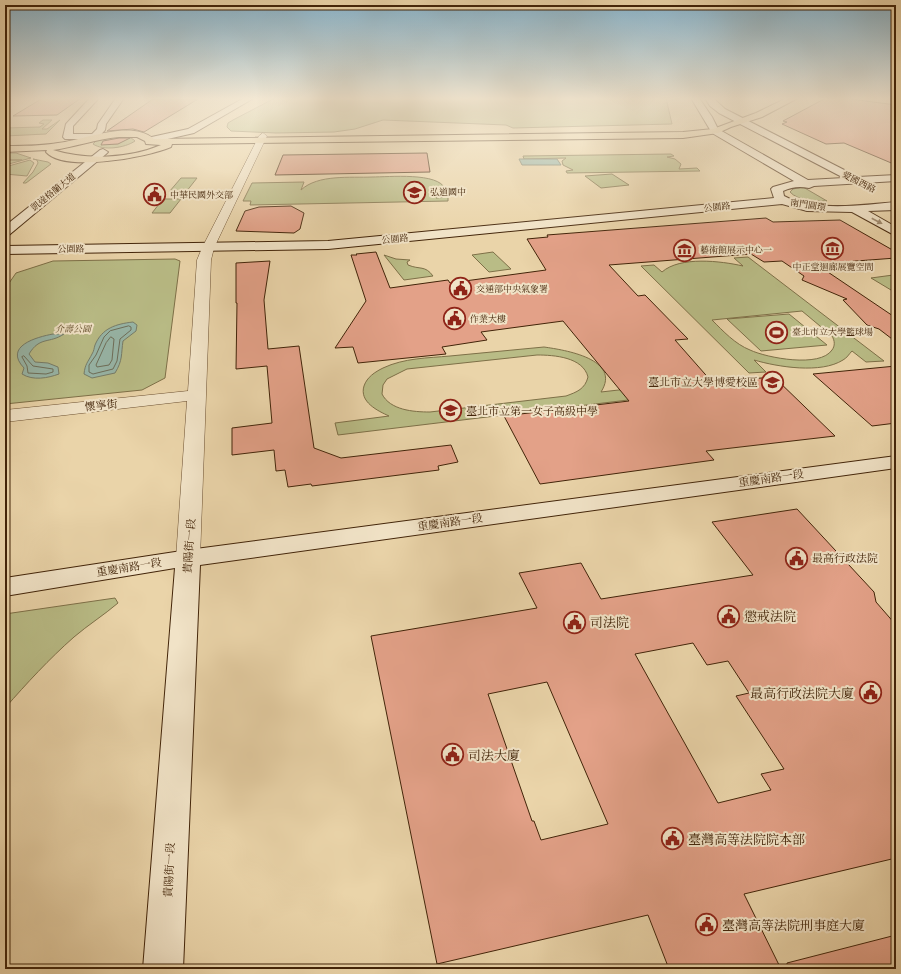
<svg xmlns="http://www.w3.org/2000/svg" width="901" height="974" font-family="Alegreya,'Noto Serif TC',serif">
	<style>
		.green { fill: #b9bc86; stroke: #7e7048; fill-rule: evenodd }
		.water { fill: #98b8ab; stroke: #767d6a }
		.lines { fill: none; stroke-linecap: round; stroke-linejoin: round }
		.shore { stroke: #6d6e5a; stroke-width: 1 }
		.building { fill: #e3a188; stroke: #422409; fill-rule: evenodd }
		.street-casing { stroke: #6c5031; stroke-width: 1 }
		.secondary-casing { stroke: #422409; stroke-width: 2 }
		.primary-casing { stroke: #422409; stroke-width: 2 }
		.street { fill: #f1e3c7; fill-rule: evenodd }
		.secondary { fill: #f1e3c7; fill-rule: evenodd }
		.primary { fill: #ead4a9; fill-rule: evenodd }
		.oneway { fill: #9a8468 }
		.labels { text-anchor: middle; stroke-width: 4; stroke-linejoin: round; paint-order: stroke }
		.far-street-label { font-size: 9px; fill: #422409; stroke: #f1e3c7 }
		.far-poi-label { font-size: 9px; fill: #422409; stroke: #f1e3c7; text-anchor: start }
		.far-park-label { font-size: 9px; font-style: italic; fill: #604a28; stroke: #f1e3c7 }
		.poi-label { font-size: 11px; fill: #422409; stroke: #f1e3c7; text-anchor: start }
		.street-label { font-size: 11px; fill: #422409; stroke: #f1e3c7 }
		.near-poi-label { font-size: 13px; fill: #422409; stroke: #f1e3c7; text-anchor: start }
	</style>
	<rect width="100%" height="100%" fill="#ead4a9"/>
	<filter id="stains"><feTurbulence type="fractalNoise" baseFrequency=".005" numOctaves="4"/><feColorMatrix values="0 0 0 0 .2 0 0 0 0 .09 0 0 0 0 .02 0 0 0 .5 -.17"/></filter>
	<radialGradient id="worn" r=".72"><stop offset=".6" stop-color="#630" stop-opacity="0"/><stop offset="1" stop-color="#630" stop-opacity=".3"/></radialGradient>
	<g class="green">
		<polygon points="275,98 666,98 672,124 513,128 506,125 383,120 355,129 334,132 276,133 231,131 227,127 228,123 233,120"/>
		<polygon points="43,120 52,120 42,129 47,129 60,120 46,134 5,136 5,128 40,127 44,124 39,123"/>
		<path d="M116,137C122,137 131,136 135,141C125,148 103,151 93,144L97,140Z"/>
		<polygon points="5,153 16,153 31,158 5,165 5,160 22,160 5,160"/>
		<polygon points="671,154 674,156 667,157 675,159 681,164 679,169 697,168 700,171 567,173 566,171 573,170 563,165 562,161 566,158 524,159 523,156"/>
		<polygon points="33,159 48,162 51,164 26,183 23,183 33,172 38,163 37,160"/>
		<polygon points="30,160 34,163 27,176 5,174 5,167"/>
		<polygon points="612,174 629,185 601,188 585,176"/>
		<path d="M372,177C388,177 439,172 445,189L443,193L436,198L448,197V201L250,205L251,201H243L252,183L304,182L301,190C318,174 351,178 372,177Z"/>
		<polygon points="181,178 197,178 186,192 169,192"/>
		<path d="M803,187L827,201C816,201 798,201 790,192L793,189Z"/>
		<polygon points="163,199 181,199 170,213 152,213"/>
		<polygon points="493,252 511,269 489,272 472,255"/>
		<path d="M384,255L396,259L410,260L407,262L408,265C420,270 425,265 433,276L404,280Z"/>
		<path d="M748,257L884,361L866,362L852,351C849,354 847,358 843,360C821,374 778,367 754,360L766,372L749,373L641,266L654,265L662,272C680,256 721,261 743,266L734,258ZM802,311L832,336C835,341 835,346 832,350C820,368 767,358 750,350C735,344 723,331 712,320Z"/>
		<polygon points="175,259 180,261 165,378 142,390 5,404 5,289 16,273 53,261"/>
		<polygon points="893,275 896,277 896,290 891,290 871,278"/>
		<polygon points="789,314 827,345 761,351 727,319"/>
		<path d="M544,347C565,350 622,359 601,392L645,387L653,397L338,435L335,423L389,416C378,411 359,402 364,386C367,377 375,372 383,368C404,358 428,358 450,356C481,353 513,350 544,347ZM537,355C554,355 583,357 588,377C585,389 577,392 566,396L430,412C413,412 390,410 382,394L383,385L387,379L407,369Z"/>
		<path d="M115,598L118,603C104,615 88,625 74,637C49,659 27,683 5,708V614Z"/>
	</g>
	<g class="water">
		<polygon points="519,159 557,159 561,165 522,165"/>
		<path d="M133,322L137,325L136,331L123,341C121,354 123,360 115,373L92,378L84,374C85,364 88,362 92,354C94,351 94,348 95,345C102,328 116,324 133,322Z"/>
		<path d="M53,334H64C49,344 40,336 29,354L35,362L48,363L58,367L59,374C48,378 33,381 22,374L24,368C3,346 37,337 53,334Z"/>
	</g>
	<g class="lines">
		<g class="shore">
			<polygon points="129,326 131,327 131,330 120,339 117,361 113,369 93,374 89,372 89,365 96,355 104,337 110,331"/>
			<polygon points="111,337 114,339 112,360 109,365 97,367 96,365 106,343"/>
			<polygon points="24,356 33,366 53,369 53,372 46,374 28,373 27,366 22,357"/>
		</g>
	</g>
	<g class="building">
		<polygon points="43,98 81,98 57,115 13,116"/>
		<polygon points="826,98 843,98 896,105 896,165 844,143 826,144 782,124 787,122 783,121"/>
		<polygon points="153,99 198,99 144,132 133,129 107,131"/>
		<polygon points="119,138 130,138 118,144 101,145 103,141"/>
		<polygon points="427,153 430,172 275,175 283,155"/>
		<polygon points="291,206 304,213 300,229 294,233 236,231 245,211 259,207"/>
		<polygon points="766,218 773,222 840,220 896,252 896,258 816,264 896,318 896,342 879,329 867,325 843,300 847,299 802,280 804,276 782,261 764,262 751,254 609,265 638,296 645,295 688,339 675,340 712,382 774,377 835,436 706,451 714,460 540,484 504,416 629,401 563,321 481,332 487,340 442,347 446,354 358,363 353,347 335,348 366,301 351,255 357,255 356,254 376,252 390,288 448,280 450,283 546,270 527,239 548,237 547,235"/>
		<polygon points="270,261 264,300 268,349 299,346 314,448 341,458 451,445 458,462 438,466 439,470 312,486 311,484 288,487 285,470 276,471 274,450 232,455 232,428 272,423 267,366 236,369 237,303 236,303 236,263"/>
		<polygon points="896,366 896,423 872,426 813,374"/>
		<path d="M797,509L874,592L876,602L896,625V858L744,894L781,969H669L648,915L437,964L371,636L537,608L519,573L581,563L601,599L753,575L712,522ZM693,643L707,665L728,661L749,693L736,696L784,769L761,774L771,790L718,803L635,654ZM547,682L608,824L541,840L534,821H532L488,694Z"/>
		<polygon points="896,935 896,969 787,969 787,963"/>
	</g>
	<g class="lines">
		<defs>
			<polygon id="street" points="263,133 267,136 214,248 211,260 200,558 196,564 188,566 180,564 176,558 187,401 5,422 5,410 188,391 197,260 202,248 259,136"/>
			<g id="secondary">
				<polygon points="90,98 99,98 73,126 73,134 92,134 97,129 98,124 116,98 124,98 106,124 105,130 97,139 65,139 63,137 66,124"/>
				<polygon points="244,98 254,98 194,133 150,143 145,140 147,138 188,129"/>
				<path d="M691,98H699L712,117L718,129L808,180L844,178L719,113L710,106L705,98H713L725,109L858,177L896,175V181L814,186L809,188C799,186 792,187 783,191L784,196C814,212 863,205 896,202V210L868,211L896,227V236L852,212L807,211L782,204L328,249L5,254V246L328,241L774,198L771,189L773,187L794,181L712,133Z"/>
				<polygon points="103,149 108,152 106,154 9,235 5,236 5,226 100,150"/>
				<polygon points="896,456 896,468 200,565 183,969 143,969 175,568 5,596 5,578 188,550"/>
			</g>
			<path id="primary" d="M787,98H798L762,117L731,127L718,133L683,138L172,144L171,147C148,157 64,173 46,152L47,150L5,152V146C23,146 40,146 58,143C84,140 131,119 154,139L683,132L713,129L756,113ZM119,137H137L145,141L146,144L161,145C128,159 86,160 53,150C75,147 96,139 119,137Z"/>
		</defs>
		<use href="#street" class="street-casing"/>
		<use href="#secondary" class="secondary-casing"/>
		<use href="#primary" class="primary-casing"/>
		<use href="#street" class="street"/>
		<use href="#secondary" class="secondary"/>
		<use href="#primary" class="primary"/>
	</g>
	<defs><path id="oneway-solid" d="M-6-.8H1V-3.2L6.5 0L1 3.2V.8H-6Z"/></defs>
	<use class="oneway" href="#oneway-solid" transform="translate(877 221) rotate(28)"/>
	<linearGradient id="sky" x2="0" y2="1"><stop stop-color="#88b6d0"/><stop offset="0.42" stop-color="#f6ecd8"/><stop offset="1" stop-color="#f6ecd8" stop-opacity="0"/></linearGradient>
	<rect width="901" height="235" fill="url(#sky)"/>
	<defs>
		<symbol id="school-ring" viewBox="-11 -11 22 22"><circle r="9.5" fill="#f1e3c7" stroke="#8f2418" stroke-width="1.5"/><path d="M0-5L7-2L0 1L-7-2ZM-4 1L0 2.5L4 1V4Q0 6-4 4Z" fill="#8f2418"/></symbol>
		<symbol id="civic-ring" viewBox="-11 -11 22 22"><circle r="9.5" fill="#f1e3c7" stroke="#8f2418" stroke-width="1.5"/><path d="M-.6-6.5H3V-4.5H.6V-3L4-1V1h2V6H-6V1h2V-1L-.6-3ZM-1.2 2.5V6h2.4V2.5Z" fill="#8f2418"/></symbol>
		<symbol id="museum-ring" viewBox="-11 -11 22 22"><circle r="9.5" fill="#f1e3c7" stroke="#8f2418" stroke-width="1.5"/><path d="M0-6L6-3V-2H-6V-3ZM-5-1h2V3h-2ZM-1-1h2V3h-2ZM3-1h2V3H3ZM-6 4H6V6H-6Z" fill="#8f2418"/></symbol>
		<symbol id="stadium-ring" viewBox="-11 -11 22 22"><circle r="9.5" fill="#f1e3c7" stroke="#8f2418" stroke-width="1.5"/><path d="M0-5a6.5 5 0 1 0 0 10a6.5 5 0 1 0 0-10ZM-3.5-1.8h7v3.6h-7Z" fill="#8f2418"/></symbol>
		<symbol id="university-ring" viewBox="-11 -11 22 22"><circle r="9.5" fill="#f1e3c7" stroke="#8f2418" stroke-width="1.5"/><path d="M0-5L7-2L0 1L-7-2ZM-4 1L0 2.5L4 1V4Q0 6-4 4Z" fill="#8f2418"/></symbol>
	</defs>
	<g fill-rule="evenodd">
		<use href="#school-ring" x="402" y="180" width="25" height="25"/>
		<use href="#civic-ring" x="142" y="182" width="25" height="25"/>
		<use href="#museum-ring" x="820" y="236" width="25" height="25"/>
		<use href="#museum-ring" x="672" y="238" width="25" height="25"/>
		<use href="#civic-ring" x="448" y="276" width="25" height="25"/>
		<use href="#civic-ring" x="442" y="306" width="25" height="25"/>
		<use href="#stadium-ring" x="764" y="320" width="25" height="25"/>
		<use href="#university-ring" x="760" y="370" width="25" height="25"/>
		<use href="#school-ring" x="438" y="398" width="25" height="25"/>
		<use href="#civic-ring" x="784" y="546" width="25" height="25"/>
		<use href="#civic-ring" x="716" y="604" width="25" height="25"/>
		<use href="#civic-ring" x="562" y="610" width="25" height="25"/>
		<use href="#civic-ring" x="858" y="680" width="25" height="25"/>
		<use href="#civic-ring" x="440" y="742" width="25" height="25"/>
		<use href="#civic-ring" x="660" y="826" width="25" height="25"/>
		<use href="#civic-ring" x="694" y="912" width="25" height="25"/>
	</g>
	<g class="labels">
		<g class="far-street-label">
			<text transform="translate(859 182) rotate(27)" y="3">愛國西路</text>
			<text transform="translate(53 192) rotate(-39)" y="3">凱達格蘭大道</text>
			<text transform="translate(808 205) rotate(9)" y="3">南門圓環</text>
			<text transform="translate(717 207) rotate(-6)" y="3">公園路</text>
			<text transform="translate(395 239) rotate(-5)" y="3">公園路</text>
			<text transform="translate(71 249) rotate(-1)" y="3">公園路</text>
		</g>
		<g class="far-poi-label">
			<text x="430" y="195">弘道國中</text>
			<text x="170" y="198">中華民國外交部</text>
			<text x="700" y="253">藝術館展示中心一</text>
			<text x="833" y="270" text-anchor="middle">中正堂迴廊展覽空間</text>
			<text x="476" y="292">交通部中央氣象署</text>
			<text x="470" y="322">作業大樓</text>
			<text x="792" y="335">臺北市立大學籃球場</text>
		</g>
		<g class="far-park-label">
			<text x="73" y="332">介壽公園</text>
		</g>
		<g class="poi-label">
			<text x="758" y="386" text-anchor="end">臺北市立大學博愛校區</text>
			<text x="466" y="415">臺北市立第一女子高級中學</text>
			<text x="812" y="562">最高行政法院</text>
		</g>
		<g class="street-label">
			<text transform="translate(101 405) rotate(-6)" y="4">懷寧街</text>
			<text transform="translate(771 478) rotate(-8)" y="4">重慶南路一段</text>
			<text transform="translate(450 522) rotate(-8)" y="4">重慶南路一段</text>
			<text transform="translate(189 546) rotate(-86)" y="4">貴陽街一段</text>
			<text transform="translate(129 567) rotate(-9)" y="4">重慶南路一段</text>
			<text transform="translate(169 870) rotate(-87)" y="4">貴陽街一段</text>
		</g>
		<g class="near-poi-label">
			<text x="744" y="621">懲戒法院</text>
			<text x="590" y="627">司法院</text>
			<text x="854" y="698" text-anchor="end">最高行政法院大廈</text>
			<text x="468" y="760">司法大廈</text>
			<text x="688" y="844">臺灣高等法院院本部</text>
			<text x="722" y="930">臺灣高等法院刑事庭大廈</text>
		</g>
	</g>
	<rect width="901" height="974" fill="none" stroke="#ead4a9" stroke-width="20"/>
	<rect x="6" y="6" width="889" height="962" fill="none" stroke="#422409" stroke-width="2"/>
	<rect x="10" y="10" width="881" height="954" fill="none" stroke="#422409"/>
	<rect width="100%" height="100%" filter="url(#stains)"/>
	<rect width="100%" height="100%" fill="url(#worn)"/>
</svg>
